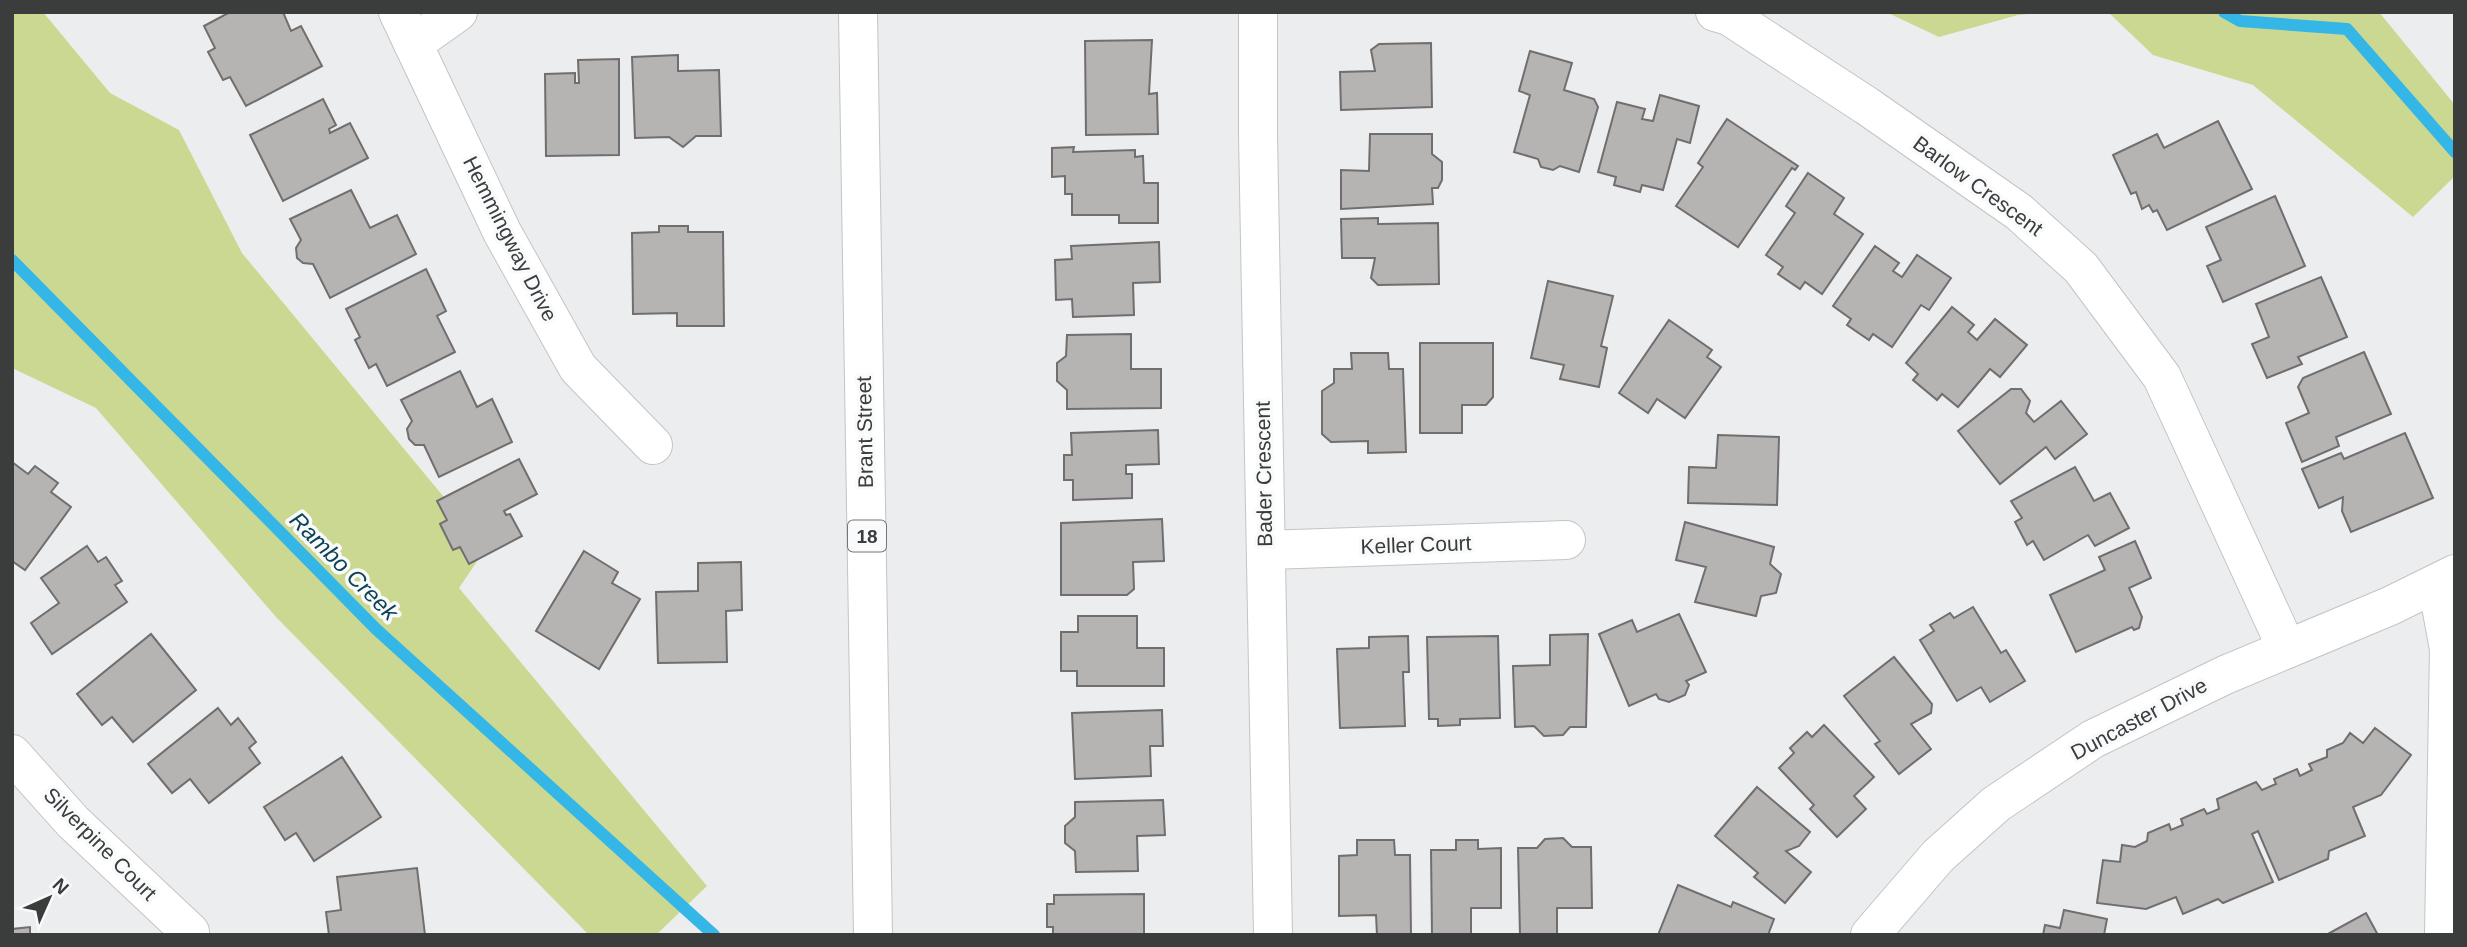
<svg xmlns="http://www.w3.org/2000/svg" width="2467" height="947" font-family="Helvetica,sans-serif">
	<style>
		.green { fill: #cbd891 }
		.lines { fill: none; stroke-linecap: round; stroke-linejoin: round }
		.stream { stroke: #34b6e7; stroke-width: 12 }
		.building { fill: #b5b4b3; stroke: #706e6e; stroke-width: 2 }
		.minor-casing { stroke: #c3c4c5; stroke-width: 40 }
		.major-casing { stroke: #c3c4c5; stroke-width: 40 }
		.minor { stroke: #fff; stroke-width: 38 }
		.major { stroke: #fff; stroke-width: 38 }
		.labels { text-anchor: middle; stroke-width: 7; stroke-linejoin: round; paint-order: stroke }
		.shield { fill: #f9fafb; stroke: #747575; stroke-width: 2 }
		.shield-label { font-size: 19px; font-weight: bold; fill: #3b3c3c }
		.street-label { font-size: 21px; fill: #3b3c3c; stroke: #f9fafb }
		.water-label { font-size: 23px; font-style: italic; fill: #0c4256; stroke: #f9fafb }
	</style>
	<rect width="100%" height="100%" fill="#ecedee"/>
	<g class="green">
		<polygon points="12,12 43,12 110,93 179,130 242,253 486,548 459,588 707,886 656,935 589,935 276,617 96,408 12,368"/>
		<polygon points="1886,12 2050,12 2018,15 1939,37"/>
		<polygon points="2108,12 2379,12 2455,105 2455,176 2413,217 2253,85 2153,55"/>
	</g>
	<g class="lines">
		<g class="stream">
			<polyline points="2224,12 2240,21 2347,29 2455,152"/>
			<polyline points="12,260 376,629 714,935"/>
		</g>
	</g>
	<g class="building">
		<polygon points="230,12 283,12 291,31 301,26 322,66 246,106 230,77 223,80 208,52 215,48 204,26"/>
		<polygon points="1152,40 1149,94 1157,93 1158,134 1086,135 1085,41"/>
		<polygon points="1431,43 1432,107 1341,110 1340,72 1375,71 1371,50 1379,44"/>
		<polygon points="1530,51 1572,63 1564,90 1594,99 1598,107 1579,172 1560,166 1553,170 1541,167 1538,159 1514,152 1530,95 1519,91"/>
		<polygon points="678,55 678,71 719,70 721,136 696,136 683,147 669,137 635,138 632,57"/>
		<polygon points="619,59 619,155 546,156 545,74 575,73 575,83 579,83 578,60"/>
		<polygon points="1660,95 1699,106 1690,143 1677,139 1663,190 1642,185 1640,192 1614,185 1616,177 1598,172 1617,102 1645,109 1642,119 1653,121"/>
		<polygon points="323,99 336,125 329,129 330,133 350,123 368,158 283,201 250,135"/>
		<polygon points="1727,119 1798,166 1795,170 1792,168 1738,247 1676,206 1703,167 1698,163"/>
		<polygon points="2218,121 2252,189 2167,230 2157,210 2153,212 2149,205 2142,209 2136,192 2131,194 2113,155 2157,134 2164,148"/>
		<polygon points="1370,134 1432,134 1432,154 1442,162 1442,180 1438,188 1432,188 1433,204 1341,209 1341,170 1369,171"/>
		<polygon points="1074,147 1073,152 1135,150 1135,157 1143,156 1144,183 1158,183 1158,223 1119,223 1119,215 1072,215 1072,194 1065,194 1065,176 1052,177 1052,148"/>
		<polygon points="1808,173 1844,198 1834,214 1863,234 1822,294 1805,282 1800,289 1778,274 1783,267 1766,255 1795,213 1786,206"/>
		<polygon points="351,190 370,228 397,215 416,254 330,298 313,264 303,263 297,258 296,248 301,240 290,219"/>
		<polygon points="2275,196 2305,266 2223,302 2207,266 2221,260 2206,227"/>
		<polygon points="1378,218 1378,224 1438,223 1439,284 1378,285 1371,278 1375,258 1342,258 1341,219"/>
		<polygon points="659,226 688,226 688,232 723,232 724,326 677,326 677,313 633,314 632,233 659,232"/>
		<polygon points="1159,242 1160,282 1133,283 1134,315 1073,317 1072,299 1056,300 1055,260 1072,259 1071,246"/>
		<polygon points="1875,246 1899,263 1893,271 1902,277 1917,255 1951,278 1929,310 1921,305 1892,347 1873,334 1869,340 1847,325 1851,319 1833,306"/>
		<polygon points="426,269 446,311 437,316 455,352 387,386 376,364 369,368 355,340 360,337 346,309"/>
		<polygon points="2321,277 2347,337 2298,357 2302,364 2267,378 2252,344 2269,337 2256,304"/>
		<polygon points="1548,281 1613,296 1601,346 1607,348 1599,387 1560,379 1564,365 1531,358"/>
		<polygon points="1952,307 1974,325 1968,332 1977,340 1995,319 2027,345 2000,377 1990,369 1958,407 1942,394 1937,400 1913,380 1918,374 1906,363"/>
		<polygon points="1669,320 1712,350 1707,357 1721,367 1685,418 1657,399 1648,413 1619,393"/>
		<polygon points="1131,334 1131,369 1161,369 1161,408 1067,409 1067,390 1057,381 1057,363 1066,356 1067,335"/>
		<polygon points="1420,343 1493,343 1493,397 1486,405 1462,405 1462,433 1420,433"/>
		<polygon points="2364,352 2391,414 2336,437 2339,446 2302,462 2286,423 2309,413 2298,387 2303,378"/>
		<polygon points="1351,353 1388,353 1389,369 1403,369 1406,452 1368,453 1368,441 1331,442 1322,434 1322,391 1334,383 1334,369 1352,369"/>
		<polygon points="460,371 477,407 492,399 512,442 439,477 424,445 415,445 409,439 407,429 412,421 401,400"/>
		<polygon points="2011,389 2021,389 2030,401 2026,413 2034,422 2061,401 2087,434 2055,459 2046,447 2000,484 1958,431"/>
		<polygon points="1158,430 1159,464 1126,465 1126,474 1132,474 1132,498 1073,500 1073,480 1064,480 1064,455 1072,455 1071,433"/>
		<polygon points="2405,433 2433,498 2351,532 2342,511 2343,497 2319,508 2302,469 2341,453 2344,459"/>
		<polygon points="1718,435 1779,437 1777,505 1688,503 1689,467 1716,468"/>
		<polygon points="519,459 537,494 504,511 506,515 510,514 522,536 469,564 460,547 453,550 440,524 447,520 437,501"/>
		<polygon points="12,462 28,474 35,466 58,483 51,492 71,507 25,570 12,561"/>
		<polygon points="2075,467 2094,501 2110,493 2129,528 2095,546 2088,535 2044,560 2033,541 2027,545 2015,522 2022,518 2011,501"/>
		<polygon points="1162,519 1164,561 1133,562 1134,589 1127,595 1061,595 1061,523"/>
		<polygon points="1685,522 1774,547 1770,564 1781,574 1776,593 1761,596 1756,616 1695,602 1706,567 1676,560"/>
		<polygon points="2135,541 2151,578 2129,588 2142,617 2139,628 2134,630 2132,627 2076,652 2050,595 2105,570 2099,557"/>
		<polygon points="87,546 98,562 106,557 122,581 115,585 127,602 52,654 31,623 59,603 41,578"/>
		<polygon points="584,551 618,572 612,583 640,599 599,669 536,631"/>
		<polygon points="741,562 742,610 726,611 727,662 658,663 656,592 698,591 698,563"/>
		<polygon points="1973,607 2001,653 2006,650 2025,681 1990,702 1981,687 1957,701 1920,640 1934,631 1930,625 1950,613 1954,618"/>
		<polygon points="1679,614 1706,672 1686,681 1689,685 1685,695 1669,702 1659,699 1656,694 1629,706 1599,634 1632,620 1637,632"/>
		<polygon points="1078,616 1137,616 1137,648 1164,648 1164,686 1077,686 1077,671 1061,671 1061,632 1078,632"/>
		<polygon points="151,634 196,690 133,742 112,717 102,725 77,694"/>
		<polygon points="1588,634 1586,727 1570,727 1563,735 1544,736 1534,726 1515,727 1513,666 1550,665 1550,635"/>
		<polygon points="1408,636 1409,672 1403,672 1405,726 1340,728 1337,649 1369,648 1369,637"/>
		<polygon points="1498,636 1500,718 1460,719 1460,725 1438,726 1438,719 1429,719 1427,637"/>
		<polygon points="1894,657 1932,704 1931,713 1911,724 1931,749 1899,774 1875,744 1880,741 1844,696"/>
		<polygon points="218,708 231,725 238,718 256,742 249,748 260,763 209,803 190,779 172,793 148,764"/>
		<polygon points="1162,710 1163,746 1150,746 1151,776 1075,779 1072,713"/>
		<polygon points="1824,725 1874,777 1854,796 1866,809 1837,837 1810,809 1814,805 1779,768 1794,753 1790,748 1807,732 1812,737"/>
		<polygon points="2375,728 2411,755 2381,795 2353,807 2365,836 2329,851 2328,859 2279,880 2258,831 2252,834 2273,882 2223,903 2218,899 2183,914 2176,897 2146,909 2097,903 2103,860 2120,862 2122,845 2135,847 2147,841 2148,833 2169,824 2171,830 2183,825 2181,819 2204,809 2207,814 2219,809 2217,799 2256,782 2262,790 2276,784 2274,779 2297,769 2300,776 2312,770 2309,764 2327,757 2327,750 2343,743 2350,733 2363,743"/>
		<polygon points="342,757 381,817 314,861 296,833 285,840 264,807"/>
		<polygon points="1757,787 1810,832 1799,846 1786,851 1811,872 1785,903 1754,877 1758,873 1715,836"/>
		<polygon points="1163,800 1165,835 1137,836 1138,871 1076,872 1075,851 1065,843 1065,826 1075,817 1075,802"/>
		<polygon points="1563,838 1572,847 1591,847 1592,908 1557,908 1557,935 1520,935 1518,848 1537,848 1545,839"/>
		<polygon points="1357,840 1394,840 1395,855 1410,855 1411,935 1377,935 1376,915 1339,916 1339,856 1357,855"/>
		<polygon points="1456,840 1478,840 1478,849 1501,848 1501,908 1471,908 1471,935 1432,935 1431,850 1456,850"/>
		<polygon points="417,868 425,935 329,935 326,912 341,910 337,877"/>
		<polygon points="1678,885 1731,907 1733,902 1774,919 1768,935 1658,935"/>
		<polygon points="1144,894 1144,935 1053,935 1053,927 1047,927 1047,904 1054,904 1054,895"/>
		<polygon points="2064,910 2107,919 2104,935 2043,935 2045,925 2060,928"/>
		<polygon points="2366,913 2378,935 2326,935"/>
		<polygon points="30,927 30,935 12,935 12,929"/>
	</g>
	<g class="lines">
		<defs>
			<g id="minor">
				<polyline points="398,12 502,232 578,368 653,445"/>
				<polyline points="1258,12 1258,135 1273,935"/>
				<polyline points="1715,12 1729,16 1867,106 2019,212 2081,268 2162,377 2287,649"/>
				<polyline points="413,44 458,12"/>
				<polyline points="1266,550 1566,540"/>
				<polyline points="2437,584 2449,649 2444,935"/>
				<polyline points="12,754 73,822 190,932"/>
				<polyline points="1870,935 1938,856 1996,804 2093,739 2225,675 2390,606 2455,574"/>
			</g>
			<polyline id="major" points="858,12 873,935"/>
		</defs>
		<use href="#minor" class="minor-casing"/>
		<use href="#major" class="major-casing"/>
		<use href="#minor" class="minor"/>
		<use href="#major" class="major"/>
	</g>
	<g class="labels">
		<rect class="shield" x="848" y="520.5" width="38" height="31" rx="5"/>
		<g class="shield-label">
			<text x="867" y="543">18</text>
		</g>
		<g class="street-label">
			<text transform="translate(1978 186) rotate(36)" y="7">Barlow Crescent</text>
			<text transform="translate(510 239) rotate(63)" y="7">Hemmingway Drive</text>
			<text transform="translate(865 432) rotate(-91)" y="7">Brant Street</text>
			<text transform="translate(1264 474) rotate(-91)" y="7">Bader Crescent</text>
			<text transform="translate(1416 545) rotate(-2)" y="7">Keller Court</text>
			<text transform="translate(2139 719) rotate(-28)" y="7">Duncaster Drive</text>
			<text transform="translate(100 844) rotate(45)" y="7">Silverpine Court</text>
		</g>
		<g class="water-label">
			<text transform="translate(344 566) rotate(45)" y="8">Rambo Creek</text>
		</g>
	</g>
	<rect width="2467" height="947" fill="none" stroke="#3b3c3c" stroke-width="28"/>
	<g transform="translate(49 898) rotate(45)" stroke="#f9fafb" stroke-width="5" paint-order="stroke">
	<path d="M0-5L12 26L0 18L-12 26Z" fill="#3b3c3c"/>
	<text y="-10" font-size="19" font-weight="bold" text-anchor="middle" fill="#3b3c3c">N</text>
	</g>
</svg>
